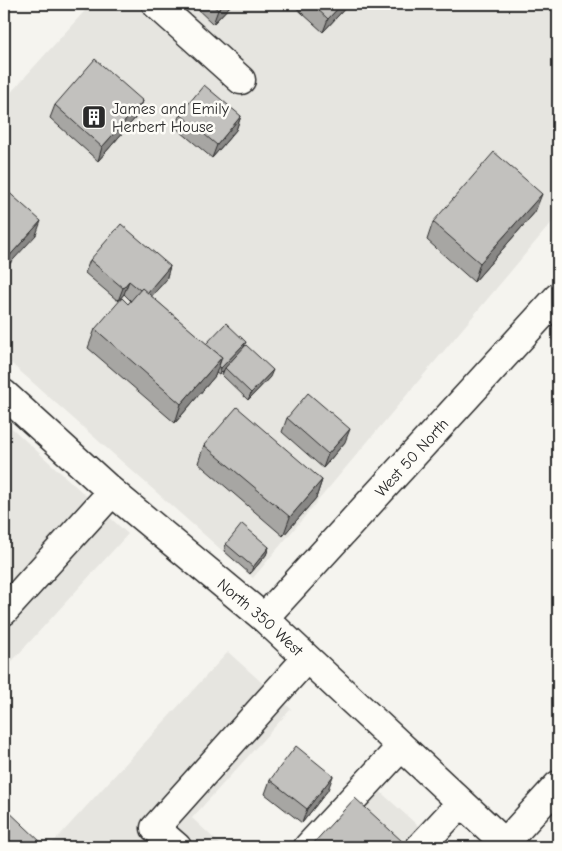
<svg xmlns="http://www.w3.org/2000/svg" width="562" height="851" font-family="'Comic Neue',sans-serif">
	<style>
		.built { fill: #e6e5e0 }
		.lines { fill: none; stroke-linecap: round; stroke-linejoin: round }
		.minor-casing { stroke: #2b2b2b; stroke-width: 31 }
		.minor { stroke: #fdfcf7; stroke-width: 28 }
		.wall { fill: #a7a6a3; stroke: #2b2b2b }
		.shaded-wall { fill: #888785; stroke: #2b2b2b }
		.building { fill: #c2c1be; stroke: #2b2b2b }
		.labels { text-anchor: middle; stroke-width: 5; stroke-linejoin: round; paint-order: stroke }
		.poi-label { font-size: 16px; fill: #2b2b2b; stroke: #fdfcf7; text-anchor: start }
		.street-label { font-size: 16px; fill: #2b2b2b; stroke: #fdfcf7 }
	</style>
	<rect width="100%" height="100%" fill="#f5f4ef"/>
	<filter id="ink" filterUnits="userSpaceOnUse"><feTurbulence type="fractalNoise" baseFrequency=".02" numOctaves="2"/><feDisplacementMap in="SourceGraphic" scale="10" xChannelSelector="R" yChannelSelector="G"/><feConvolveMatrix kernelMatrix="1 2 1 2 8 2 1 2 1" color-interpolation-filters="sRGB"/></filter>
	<g filter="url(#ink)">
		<g class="built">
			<polygon points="91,4 558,4 558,215 253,578 4,357 4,100"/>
			<polygon points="4,421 128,534 4,670"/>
			<polygon points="228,652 291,709 192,818 223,847 49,847"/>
			<polygon points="363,776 438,844 436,847 298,847"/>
		</g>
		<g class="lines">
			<defs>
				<g id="minor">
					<polyline points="156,4 241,80"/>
					<path id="s1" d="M4,394L112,492L264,618L509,847"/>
					<polyline points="4,611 112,492"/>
					<path id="s2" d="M264,618L558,297"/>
					<polyline points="505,843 558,785"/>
					<polyline points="177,847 155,828 306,659"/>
					<polyline points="308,847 401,747"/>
					<polyline points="420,847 461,803"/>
				</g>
			</defs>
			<use href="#minor" class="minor-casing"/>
			<use href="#minor" class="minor"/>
		</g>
		<g class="wall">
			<polygon points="192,4 232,4 213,24"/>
			<polygon points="292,4 349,4 323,32"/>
			<polygon points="143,101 138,115 98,161 50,118 55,105"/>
			<polygon points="180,114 241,116 236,130 212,158 175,127"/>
			<polygon points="535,212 474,282 427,240 433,222"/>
			<polygon points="90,260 170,266 166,280 151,296 206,344 244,347 270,377 248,400 222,375 224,370 219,375 216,373 215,376 175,423 88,348 95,329 128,304 131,301 124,294 118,301 85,273"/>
			<polygon points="287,418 345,442 323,468 282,432"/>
			<polygon points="204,445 322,480 316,498 283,536 198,463"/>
			<polygon points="226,544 269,547 266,555 250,574 224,551"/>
			<polygon points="270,780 328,790 302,823 265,794"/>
		</g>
		<g class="shaded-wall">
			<polygon points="224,4 232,4 213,24 218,10"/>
			<polygon points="342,4 349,4 323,32 328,19"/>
			<polygon points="143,101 138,115 98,161 102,147"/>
			<polygon points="241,116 236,130 212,158 217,145"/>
			<polygon points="542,194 535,212 474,282 480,263"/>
			<polygon points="41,221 36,235 4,270 4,262"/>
			<polygon points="170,266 166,280 140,309 145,295"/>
			<polygon points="129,281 124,294 118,301 123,288"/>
			<polygon points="246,342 243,349 225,368 224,370 219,375 221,368"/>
			<polygon points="222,357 215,376 175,423 181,404"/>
			<polygon points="273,370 270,377 248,400 251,393"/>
			<polygon points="350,429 345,442 323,468 328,454"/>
			<polygon points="322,480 316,498 283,536 290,517"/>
			<polygon points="269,547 266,555 250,574 253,567"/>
			<polygon points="333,776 328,790 302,823 307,809"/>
		</g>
		<g class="building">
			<polygon points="211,4 224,4 218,10"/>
			<polygon points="312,4 342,4 328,19"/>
			<polygon points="95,59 143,101 102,147 55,105"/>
			<polygon points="204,85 241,116 217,145 180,114"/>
			<polygon points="494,152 542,194 480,263 433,222"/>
			<polygon points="4,188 41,221 4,262"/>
			<polygon points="121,224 170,266 147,293 142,288 140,290 129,281 123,288 90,260"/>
			<polygon points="142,288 222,357 181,404 95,329 122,298 128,304"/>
			<polygon points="226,323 246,342 221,368 219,366 222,357 206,344"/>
			<polygon points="246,345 273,370 251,393 225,368"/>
			<polygon points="308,393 350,429 328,454 287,418"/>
			<polygon points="237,407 322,480 290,517 204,445"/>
			<polygon points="242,524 269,547 253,567 226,544"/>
			<polygon points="296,746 333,776 307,809 270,780"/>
			<polygon points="355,798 403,842 398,847 310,847"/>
			<polygon points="4,807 42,843 37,847 4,847"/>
		</g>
	</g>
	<defs>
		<symbol id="building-square" viewBox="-11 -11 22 22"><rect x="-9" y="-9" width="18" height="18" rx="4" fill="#2b2b2b" stroke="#fdfcf7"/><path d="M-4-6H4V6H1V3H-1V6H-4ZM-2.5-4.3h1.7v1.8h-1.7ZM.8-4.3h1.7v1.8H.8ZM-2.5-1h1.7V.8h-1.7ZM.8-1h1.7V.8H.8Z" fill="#fff"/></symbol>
	</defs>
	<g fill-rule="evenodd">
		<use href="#building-square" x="80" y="103" width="28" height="28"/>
	</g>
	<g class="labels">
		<g class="poi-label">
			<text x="112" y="114">James and Emily<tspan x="112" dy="18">Herbert House</tspan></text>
		</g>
		<g class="street-label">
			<text dy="6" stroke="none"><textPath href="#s2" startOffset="218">West 50 North</textPath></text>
			<text dy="6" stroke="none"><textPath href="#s1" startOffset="340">North 350 West</textPath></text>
		</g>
	</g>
	<rect width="562" height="851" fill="none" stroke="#fdfcf7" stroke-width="20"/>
	<rect x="10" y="10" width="542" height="831" fill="none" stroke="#2b2b2b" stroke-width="2" filter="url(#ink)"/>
</svg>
